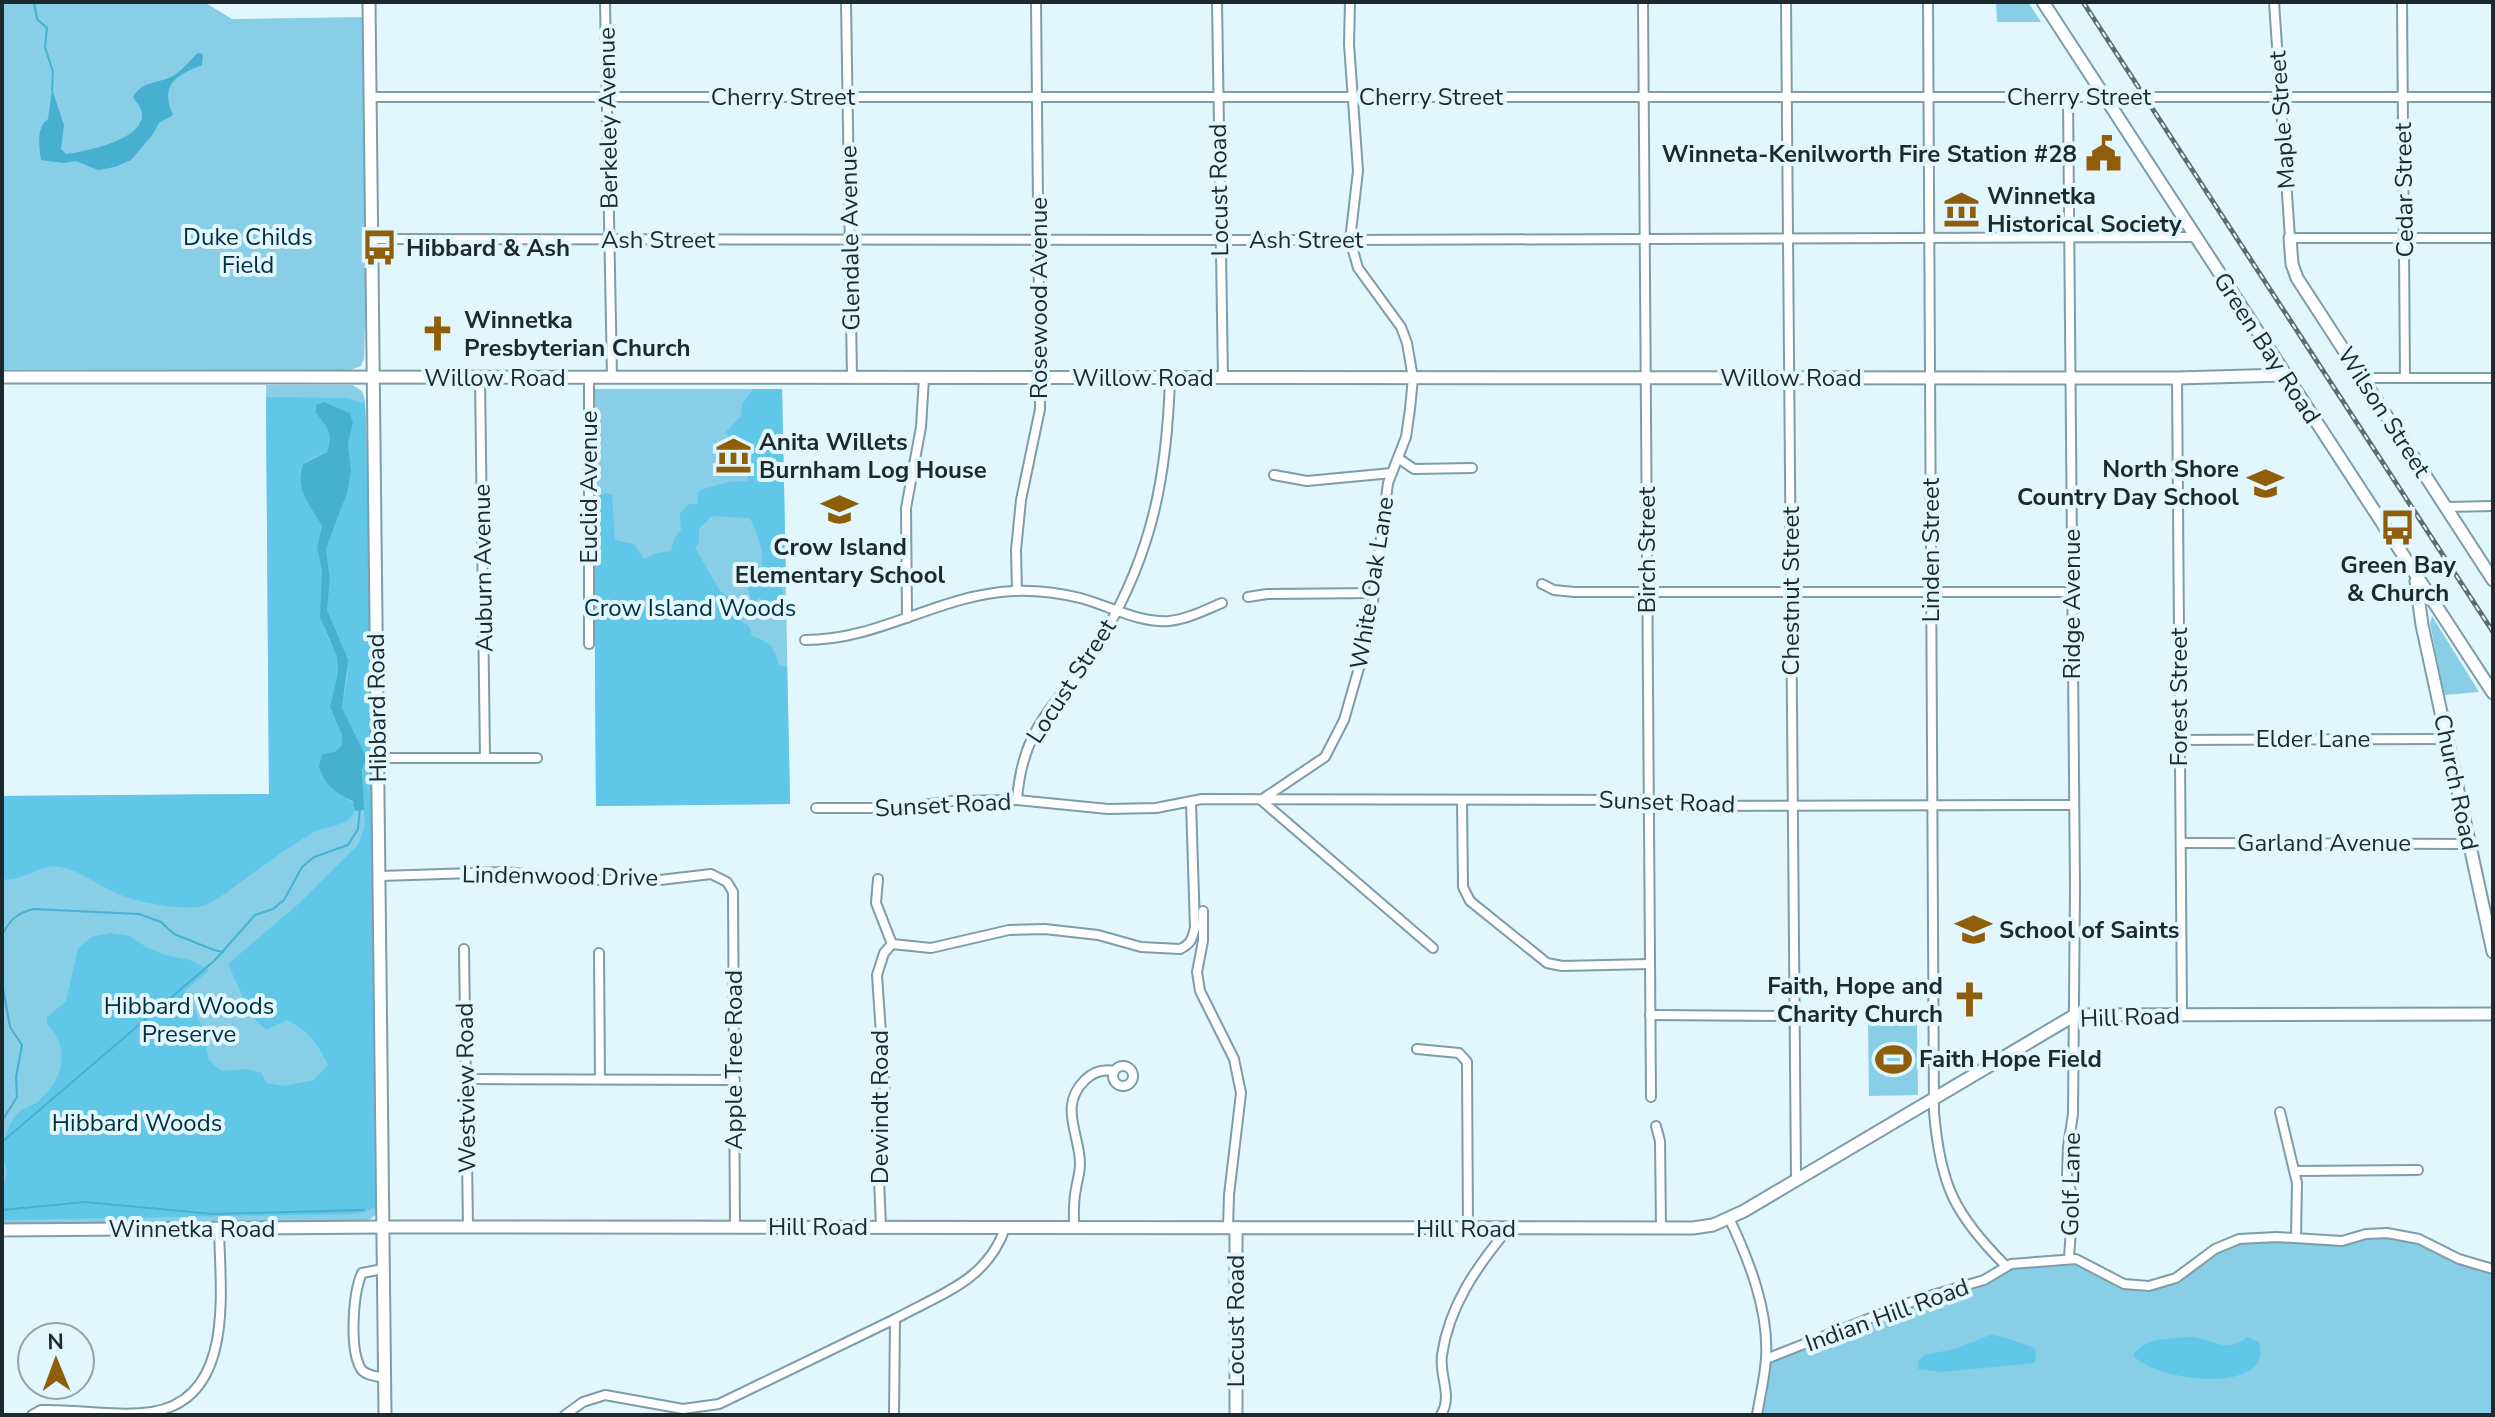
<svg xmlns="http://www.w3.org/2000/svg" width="2495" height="1417" font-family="'Nunito Sans',sans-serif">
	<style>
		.green { fill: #87cee6 }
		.forest { fill: #60c7e8 }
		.water { fill: #47b0d1 }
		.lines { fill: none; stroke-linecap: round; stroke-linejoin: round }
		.stream { stroke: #47b0d1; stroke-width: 2 }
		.street-casing { stroke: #7d9da9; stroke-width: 12 }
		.secondary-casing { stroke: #7d9da9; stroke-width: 15 }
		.street { stroke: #fff; stroke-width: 8 }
		.secondary { stroke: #fff; stroke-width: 11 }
		.rail-casing { stroke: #5c6c72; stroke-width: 5 }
		.rail { stroke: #e1f6fd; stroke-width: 2; stroke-dasharray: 6; stroke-linecap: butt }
		.street-bridge-casing { stroke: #7d9da9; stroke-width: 12; stroke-linecap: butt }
		.street-bridge { stroke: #fff; stroke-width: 8 }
		.labels { text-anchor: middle; stroke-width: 8; stroke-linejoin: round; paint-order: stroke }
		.street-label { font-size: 24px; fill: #1c292e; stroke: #e1f6fd }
		.poi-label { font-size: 24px; font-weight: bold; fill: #1c292e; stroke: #e1f6fd; text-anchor: start }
		.park-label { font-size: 24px; fill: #00303e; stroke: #e1f6fd }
	</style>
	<rect width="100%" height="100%" fill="#e1f6fd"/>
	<g class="green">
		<polygon points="2,2 204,2 232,19 363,17 366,293 364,358 361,366 350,370 2,369"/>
		<polygon points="1996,2 2028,2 2041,22 1997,22"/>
		<polygon points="266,385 352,385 362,391 365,400 370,531 376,1215 367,1221 2,1225 2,796 269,794"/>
		<polygon points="593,389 782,389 790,804 596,806"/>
		<polygon points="2432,616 2479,692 2444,695 2430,623"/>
		<polygon points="1917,1022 1918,1095 1869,1096 1868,1023"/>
		<polygon points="2380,1237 2416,1242 2456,1262 2493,1273 2493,1415 1763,1415 1770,1361 2011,1267 2070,1262 2085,1265 2127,1288 2148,1290 2168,1285 2199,1262 2230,1244 2252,1240 2345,1245"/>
	</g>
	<g class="forest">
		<path d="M753,389H782L786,580L781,585L783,591L782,599L770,601L767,606L760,598L754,602L751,600L747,585C750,582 754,579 757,576C770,561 756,532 750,518L712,516L699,529V543L695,548L720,591L730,598L735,618L749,626L752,636C771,643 773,644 779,665L787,667L790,804L596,806L594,497L606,493L612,495L615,540L634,544L644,559L657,553L671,551L674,539L681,530L680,513L689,504H698L697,494L700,490L728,482L747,481L749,469L726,432L741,416L742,404Z"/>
		<path d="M266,397L348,398L365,404L370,531L377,1206L366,1212L349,1214L2,1220V1195L7,1170C0,1153 5,1127 18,1113C24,1107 34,1106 40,1100C64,1077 71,1049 47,1024V1017L66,1001L78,949L91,937L111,933L130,936L146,947L165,955L190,960L209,970L185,991L202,1026L209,1061L222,1071L245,1069L262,1073L266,1083L284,1086L314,1080L328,1065C318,1044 309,1031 287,1020L266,1030L251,1015L228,964L296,906L358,845L365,825L362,788L364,755L342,709L348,674L327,610L330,579L326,549L347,493L351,471L348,443L353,423L350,413L329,404L316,413C327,428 334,432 327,452C320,455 308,458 303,464C291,479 315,513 322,526L317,547L322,572L324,629L337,657L338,673L330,707L342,735V745L335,752L347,799L355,805C356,827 326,825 312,833C278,853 247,879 214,901C209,903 203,907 197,907C174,909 132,902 112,891C95,883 80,871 61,867C41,862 22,883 2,879V796L269,794Z"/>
		<path d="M1990,1335C1999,1335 2030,1345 2036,1350L2035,1363L1942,1372L1918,1369V1362L1924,1355L1955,1349Z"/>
		<path d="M2188,1337C2214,1337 2224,1356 2247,1337L2259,1342C2275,1397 2152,1381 2133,1355C2146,1336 2168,1340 2188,1337Z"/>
	</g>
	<g class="water">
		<path d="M198,53L203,54L202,65C175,76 160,84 173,115L159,123L153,134L131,160L115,167L98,170L76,161L64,163L41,160C39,147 36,127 48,119L52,89L64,125L61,149L66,154C84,152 144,140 142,114C142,108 136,102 133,97C143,80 158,84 173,76C183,70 189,61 198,53Z"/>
		<path d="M324,402L350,413L353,423L348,443L351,471L347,493L326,549L330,579L327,610L348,660L342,708L366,757L362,771L364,810L355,811L353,801C337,794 323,784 319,766L322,754L335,752L342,745V735L330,707L338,673L337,657L320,617L322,572L317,547L322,526C311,507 294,488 303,464L327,452C334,432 327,428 316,413V405Z"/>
	</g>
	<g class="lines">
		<g class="stream">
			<polyline points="34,2 37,19 47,28 45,47 53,72 52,90"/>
			<path d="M2,935C9,921 17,913 33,909L139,914L161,922L174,934L214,950L223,952"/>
			<polyline points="2,982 10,1027 22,1045 16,1077 17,1097 2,1121"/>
			<polyline points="2,1142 215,960 255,915 273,909 284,900 302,867 314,857 348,845 358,829 360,808"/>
			<polyline points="2,1210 85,1202 213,1214 364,1210"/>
		</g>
		<defs>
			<g id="street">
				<polyline points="605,2 612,378"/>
				<polyline points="846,2 852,378"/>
				<polyline points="1217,2 1223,378"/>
				<polyline points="1350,2 1349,44 1358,171 1350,240 1358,268 1401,327 1407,343 1413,378 1410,409 1406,437 1388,483 1369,633 1344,720 1325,757 1261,800 1433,948"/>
				<polyline points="1643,2 1651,1097"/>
				<polyline points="1786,2 1796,1180"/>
				<path d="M1928,2L1934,1112C1940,1184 1954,1214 2005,1265"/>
				<polyline points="2274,2 2290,238 2493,238"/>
				<polyline points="2402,2 2405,378"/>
				<polyline points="369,97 2128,97"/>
				<polyline points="2068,97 2075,888 2073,1114 2068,1147 2067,1176 2073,1200 2069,1258"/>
				<polyline points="2183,97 2493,97"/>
				<polyline points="371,239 1350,240 2194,237"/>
				<polyline points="480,378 485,758"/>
				<polyline points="589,378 589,644"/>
				<polyline points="2177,378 2182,1015"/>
				<polyline points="2363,378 2493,378"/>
				<polyline points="1398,458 1414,469 1472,468"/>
				<polyline points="1274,475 1307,481 1392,473"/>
				<polyline points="2446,507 2493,506"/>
				<polyline points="1542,584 1554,590 1574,592 2071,592"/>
				<polyline points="1017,591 1016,550 1021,500 1040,409 1036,2"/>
				<polyline points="1248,597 1267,594 1374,593"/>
				<polyline points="907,618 906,508 921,427 924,378"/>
				<path d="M805,640C881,640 937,595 1013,591C1035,590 1059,593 1080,598C1110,606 1138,623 1169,621C1188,619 1205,610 1222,603"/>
				<polyline points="2179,740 2446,739"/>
				<polyline points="378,758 537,758"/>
				<path d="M1017,800C1023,717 1066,700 1103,636C1153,551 1167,475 1170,378"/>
				<polyline points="1462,800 1463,887 1470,901 1547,963 1562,966 1650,964"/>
				<polyline points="816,808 903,808 951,801 1017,800 1108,809 1156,808 1202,799 1639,800 1659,806 2073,805"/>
				<polyline points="2181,843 2468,844"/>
				<polyline points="380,876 505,872 585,880 660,880 711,874 727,882 733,892 735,1228"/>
				<polyline points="878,879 876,903 892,944 884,953 877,975 885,1093 879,1179 881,1227"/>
				<polyline points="1203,911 1203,941 1197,972 1200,991 1234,1059 1241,1093 1229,1195 1228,1228"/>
				<path d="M892,944L931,948L1009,930L1045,929L1098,935L1141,947L1180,949C1191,944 1192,939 1195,928L1191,803"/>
				<polyline points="464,949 468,1227"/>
				<polyline points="599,953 600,1079"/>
				<polyline points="1650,1015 1795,1016"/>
				<polyline points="1417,1049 1459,1053 1467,1062 1468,1229"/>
				<circle cx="1123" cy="1076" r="10"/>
				<polyline points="466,1079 735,1080"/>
				<polyline points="2280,1112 2297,1183 2296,1238"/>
				<polyline points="1656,1126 1660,1141 1661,1228"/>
				<polyline points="2295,1171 2418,1170"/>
				<path d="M1729,1218C1749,1260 1769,1311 1766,1358C1765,1377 1760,1396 1757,1415"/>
				<path d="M1074,1227C1074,1214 1073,1202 1076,1189C1077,1181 1080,1173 1080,1164C1080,1134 1058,1106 1085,1080C1093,1072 1103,1069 1114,1071"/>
				<path d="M383,1269L362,1273C353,1293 349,1349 361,1369C366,1376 377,1376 385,1378"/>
				<polyline points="1766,1359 1919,1299 1984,1280 2011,1264 2076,1259 2124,1284 2149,1286 2176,1278 2215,1249 2239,1239 2277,1237 2342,1241 2366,1234 2387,1233 2419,1239 2459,1259 2493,1269"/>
				<path d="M32,1415L41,1410C77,1409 116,1417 152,1412C236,1399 220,1289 219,1229"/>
				<polyline points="565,1415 583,1402 605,1395 683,1409 719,1404 895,1319"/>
				<path d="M894,1415L895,1319C940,1294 987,1281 1005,1228"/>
				<path d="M1441,1415C1453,1395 1439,1377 1442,1355C1449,1306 1477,1266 1508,1229"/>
			</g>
			<g id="secondary">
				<polyline points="369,2 385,1415"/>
				<polyline points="2043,2 2493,693"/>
				<polyline points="2290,238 2292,264 2297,278 2493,580"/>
				<polyline points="2,377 2177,378 2284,375"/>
				<polyline points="2416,581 2422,625 2493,952"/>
				<polyline points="1236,1228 1236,1415"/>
				<polyline points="2,1230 383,1227 1693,1228 1713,1225 1744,1211 2075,1015 2493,1014"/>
			</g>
		</defs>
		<use href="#street" class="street-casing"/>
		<use href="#secondary" class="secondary-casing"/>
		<use href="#street" class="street"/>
		<use href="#secondary" class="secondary"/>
		<defs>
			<polyline id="rail" points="2083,2 2493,632"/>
		</defs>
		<use href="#rail" class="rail-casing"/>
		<use href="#rail" class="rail"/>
		<defs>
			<polyline id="street-bridge" points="2128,97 2183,97"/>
		</defs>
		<use href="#street-bridge" class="street-bridge-casing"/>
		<use href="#street-bridge" class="street-bridge"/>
	</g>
	<defs>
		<symbol id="civic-bare" viewBox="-9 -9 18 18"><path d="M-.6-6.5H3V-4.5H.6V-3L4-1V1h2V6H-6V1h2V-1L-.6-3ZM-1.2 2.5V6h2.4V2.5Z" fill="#8f5e0b" stroke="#e1f6fd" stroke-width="2.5" paint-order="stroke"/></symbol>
		<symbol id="museum-bare" viewBox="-9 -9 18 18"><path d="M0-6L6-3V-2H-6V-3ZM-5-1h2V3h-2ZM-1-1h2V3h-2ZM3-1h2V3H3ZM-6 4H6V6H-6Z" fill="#8f5e0b" stroke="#e1f6fd" stroke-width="2.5" paint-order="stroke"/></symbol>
		<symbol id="bus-bare" viewBox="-9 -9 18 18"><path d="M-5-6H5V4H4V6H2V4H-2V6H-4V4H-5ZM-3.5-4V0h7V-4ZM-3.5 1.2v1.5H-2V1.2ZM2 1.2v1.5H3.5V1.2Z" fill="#8f5e0b" stroke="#e1f6fd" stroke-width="2.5" paint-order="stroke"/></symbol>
		<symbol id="church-bare" viewBox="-9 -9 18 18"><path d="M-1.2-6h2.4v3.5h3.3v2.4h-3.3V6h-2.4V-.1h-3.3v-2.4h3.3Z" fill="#8f5e0b" stroke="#e1f6fd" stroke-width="2.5" paint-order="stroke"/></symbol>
		<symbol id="school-bare" viewBox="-9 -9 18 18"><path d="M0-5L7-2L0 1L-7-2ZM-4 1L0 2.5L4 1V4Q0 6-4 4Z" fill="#8f5e0b" stroke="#e1f6fd" stroke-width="2.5" paint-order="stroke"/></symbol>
		<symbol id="stadium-bare" viewBox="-9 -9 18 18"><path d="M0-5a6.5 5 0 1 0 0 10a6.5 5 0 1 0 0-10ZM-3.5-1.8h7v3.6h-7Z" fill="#8f5e0b" stroke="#e1f6fd" stroke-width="2.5" paint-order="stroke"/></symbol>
	</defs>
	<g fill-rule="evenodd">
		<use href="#civic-bare" x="2078" y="128" width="51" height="51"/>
		<use href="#museum-bare" x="1936" y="184" width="51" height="51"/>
		<use href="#bus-bare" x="354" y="222" width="51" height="51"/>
		<use href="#church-bare" x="412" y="308" width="51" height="51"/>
		<use href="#museum-bare" x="708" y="430" width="51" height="51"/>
		<use href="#school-bare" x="2240" y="458" width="51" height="51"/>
		<use href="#school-bare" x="814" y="484" width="51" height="51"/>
		<use href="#bus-bare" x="2372" y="502" width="51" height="51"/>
		<use href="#school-bare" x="1948" y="904" width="51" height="51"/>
		<use href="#church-bare" x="1944" y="974" width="51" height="51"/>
		<use href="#stadium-bare" x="1868" y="1034" width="51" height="51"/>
	</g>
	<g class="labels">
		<g class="street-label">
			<text x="783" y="105">Cherry Street</text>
			<text x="1431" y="105">Cherry Street</text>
			<text x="2079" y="105">Cherry Street</text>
			<text transform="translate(608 118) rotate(-91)" y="8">Berkeley Avenue</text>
			<text transform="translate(2282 120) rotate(-94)" y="8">Maple Street</text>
			<text transform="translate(1219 190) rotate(-91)" y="8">Locust Road</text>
			<text transform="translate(2404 190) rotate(-91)" y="8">Cedar Street</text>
			<text transform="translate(850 238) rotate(-91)" y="8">Glendale Avenue</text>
			<text x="658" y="248">Ash Street</text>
			<text x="1306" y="248">Ash Street</text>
			<text transform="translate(1039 298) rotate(-90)" y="8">Rosewood Avenue</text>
			<text transform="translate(2267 348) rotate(57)" y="8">Green Bay Road</text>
			<text x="495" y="386">Willow Road</text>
			<text x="1143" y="386">Willow Road</text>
			<text x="1791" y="386">Willow Road</text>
			<text transform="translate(2384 412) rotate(57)" y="8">Wilson Street</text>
			<text transform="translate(589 487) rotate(-90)" y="8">Euclid Avenue</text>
			<text transform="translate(1647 550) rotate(-90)" y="8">Birch Street</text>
			<text transform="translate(1931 550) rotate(-90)" y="8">Linden Street</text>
			<text transform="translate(483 568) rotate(-91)" y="8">Auburn Avenue</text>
			<text transform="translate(1372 583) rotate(-81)" y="8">White Oak Lane</text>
			<text transform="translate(1791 591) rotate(-90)" y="8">Chestnut Street</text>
			<text transform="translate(2072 604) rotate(-90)" y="8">Ridge Avenue</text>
			<text transform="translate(1071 681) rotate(-57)" y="8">Locust Street</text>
			<text transform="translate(2179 697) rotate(-90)" y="8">Forest Street</text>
			<text transform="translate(377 708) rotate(-91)" y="8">Hibbard Road</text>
			<text x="2313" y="747">Elder Lane</text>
			<text transform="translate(2456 782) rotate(78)" y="8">Church Road</text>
			<text transform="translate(1667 802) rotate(2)" y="8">Sunset Road</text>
			<text transform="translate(943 805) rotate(-3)" y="8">Sunset Road</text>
			<text x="2324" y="851">Garland Avenue</text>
			<text transform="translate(560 876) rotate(1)" y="8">Lindenwood Drive</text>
			<text transform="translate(2130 1017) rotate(-2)" y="8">Hill Road</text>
			<text transform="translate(734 1060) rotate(-90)" y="8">Apple Tree Road</text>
			<text transform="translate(466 1088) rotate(-91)" y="8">Westview Road</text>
			<text transform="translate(880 1107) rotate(-90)" y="8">Dewindt Road</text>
			<text transform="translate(2071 1184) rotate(-89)" y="8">Golf Lane</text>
			<text x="818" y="1235">Hill Road</text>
			<text x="192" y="1237">Winnetka Road</text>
			<text x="1466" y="1237">Hill Road</text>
			<text transform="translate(1887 1315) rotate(-20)" y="8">Indian Hill Road</text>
			<text transform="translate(1236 1321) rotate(-90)" y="8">Locust Road</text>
		</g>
		<g class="poi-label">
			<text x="2077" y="162" text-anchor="end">Winneta-Kenilworth Fire Station #28</text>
			<text x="1987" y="204">Winnetka<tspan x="1987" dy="28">Historical Society</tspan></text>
			<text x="406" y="256">Hibbard &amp; Ash</text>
			<text x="464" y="328">Winnetka<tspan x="464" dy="28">Presbyterian Church</tspan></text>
			<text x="759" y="450">Anita Willets<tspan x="759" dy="28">Burnham Log House</tspan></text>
			<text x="2239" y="477" text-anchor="end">North Shore<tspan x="2239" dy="28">Country Day School</tspan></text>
			<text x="840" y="555" text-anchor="middle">Crow Island<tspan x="840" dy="28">Elementary School</tspan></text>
			<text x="2398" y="573" text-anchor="middle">Green Bay<tspan x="2398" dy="28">&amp; Church</tspan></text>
			<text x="1999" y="938">School of Saints</text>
			<text x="1943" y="994" text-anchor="end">Faith, Hope and<tspan x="1943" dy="28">Charity Church</tspan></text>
			<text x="1919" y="1067">Faith Hope Field</text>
		</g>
		<g class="park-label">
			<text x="248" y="245">Duke Childs<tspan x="248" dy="28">Field</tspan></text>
			<text x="690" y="616">Crow Island Woods</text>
			<text x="189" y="1014">Hibbard Woods<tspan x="189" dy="28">Preserve</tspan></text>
			<text x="137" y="1131">Hibbard Woods</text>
		</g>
	</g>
	<rect width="2495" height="1417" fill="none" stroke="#1c292e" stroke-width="8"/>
	<g transform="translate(56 1361) rotate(359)"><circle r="38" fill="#e1f6fd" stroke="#92a4aa" stroke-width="2"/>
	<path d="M0-6L14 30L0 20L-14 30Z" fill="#8f5e0b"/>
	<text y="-12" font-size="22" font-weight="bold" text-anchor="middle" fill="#1c292e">N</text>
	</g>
</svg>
